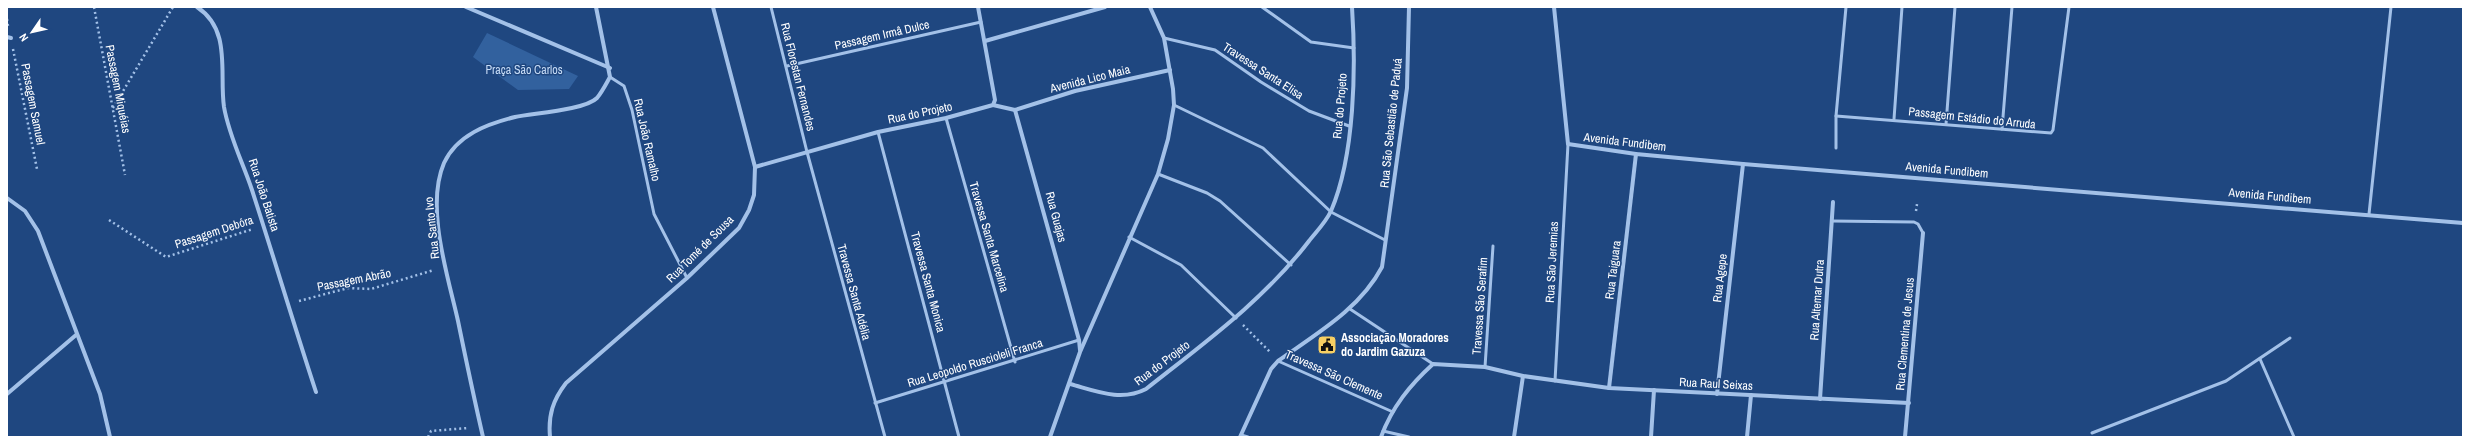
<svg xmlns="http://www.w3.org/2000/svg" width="2470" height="444" font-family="'Archivo Narrow',sans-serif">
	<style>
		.green { fill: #32619e }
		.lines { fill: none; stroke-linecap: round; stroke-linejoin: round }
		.path { stroke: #a3c1e8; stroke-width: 2.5; stroke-dasharray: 2 3; stroke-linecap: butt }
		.service { stroke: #a3c1e8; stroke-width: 3 }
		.minor { stroke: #a3c1e8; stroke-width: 4 }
		.labels { text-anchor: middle; stroke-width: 3; stroke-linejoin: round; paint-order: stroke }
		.street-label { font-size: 12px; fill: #fff; stroke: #1f4780 }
		.park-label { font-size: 12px; fill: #c7dcf6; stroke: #1f4780 }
		.poi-label { font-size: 12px; font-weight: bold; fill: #fff; stroke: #1f4780; text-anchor: start }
	</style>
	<rect width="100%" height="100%" fill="#1f4780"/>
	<polygon class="green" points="487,33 578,76 569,89 518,90 473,57"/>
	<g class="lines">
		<g class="path">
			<polyline points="94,7 125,175"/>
			<polyline points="7,19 8,26"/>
			<polyline points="13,49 37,169"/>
			<polyline points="113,108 173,7"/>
			<polyline points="1916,211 1917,204"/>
			<polyline points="109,220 166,257 253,229"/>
			<polyline points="299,301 348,288 371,289 434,270"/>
			<polyline points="1243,325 1271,353"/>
			<polyline points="428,437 431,431 468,428"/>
		</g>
		<g class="service">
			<polyline points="771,7 807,152 885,437"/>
			<polyline points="1262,7 1311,42 1354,48"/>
			<polyline points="1164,38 1215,50 1261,82 1309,111 1349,126"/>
			<polyline points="787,66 981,22"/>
			<polyline points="610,77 624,86 632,110 654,214 687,278"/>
			<polyline points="1174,105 1263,148 1331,212 1385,240"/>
			<polyline points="1836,116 2051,133 2053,130 2069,7"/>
			<polyline points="946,118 1015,362"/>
			<polyline points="1894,119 1902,7"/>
			<polyline points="1946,124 1955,7"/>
			<polyline points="2002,129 2012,7"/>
			<polyline points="878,132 959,437"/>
			<polyline points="1836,148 1836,116 1846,7"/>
			<polyline points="1158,174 1207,193 1220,201 1291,265"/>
			<polyline points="2369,214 2391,7"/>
			<polyline points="1832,221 1914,222 1918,224 1923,233"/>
			<polyline points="1129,237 1181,265 1236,318"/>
			<polyline points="1350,309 1433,364"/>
			<polyline points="2260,359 2294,437"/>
			<polyline points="1278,361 1393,412"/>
			<polyline points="1485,367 1493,246"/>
			<polyline points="1555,381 1568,144"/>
			<polyline points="875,403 1079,340"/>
			<polyline points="1383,431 1409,437"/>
			<polyline points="2092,433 2226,381 2290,338"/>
			<polyline points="1241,435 1248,437"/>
		</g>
		<g class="minor">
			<path d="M197,7C232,30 219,73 224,107C229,136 243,163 252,190C274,258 294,325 316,392"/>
			<polyline points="466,7 610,68"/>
			<polyline points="1554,7 1568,144 1636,154 1743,164 2463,223"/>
			<polyline points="7,37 11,38"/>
			<polyline points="985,41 1105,7"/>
			<polyline points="993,105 1015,110 1079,340 1080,350"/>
			<polyline points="1015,110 1075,91 1170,70"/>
			<polyline points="755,167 878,132 946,118 993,105 995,100 978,7"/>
			<polyline points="7,198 25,211 38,231 100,394 110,437"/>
			<path d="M1070,384C1096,391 1121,402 1146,389C1204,343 1264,300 1309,241C1316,232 1326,222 1331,211C1355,155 1356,67 1352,7"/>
			<polyline points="1609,388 1636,154"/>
			<polyline points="7,394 76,335"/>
			<polyline points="1717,394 1743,164"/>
			<polyline points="1820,399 1833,202"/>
			<path d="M483,437C474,398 466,360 458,321C448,276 425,207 444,163C457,135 487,124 515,117C534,113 585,110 597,98C602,92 606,84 610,77L596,7"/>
			<path d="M550,437C548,415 553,400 566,383L687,278L739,228L749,210L754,195L755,167L713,7"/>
			<polyline points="1050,437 1080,352 1158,174 1168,139 1174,105 1173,89 1164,38 1150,7"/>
			<path d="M1240,437L1271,369L1278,361C1316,334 1360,309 1382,267L1407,88L1409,7"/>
			<path d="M1381,437C1392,407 1410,385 1433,364L1485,367L1523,376L1609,388L1909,403"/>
			<polyline points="1514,437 1523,376"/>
			<polyline points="1651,437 1654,390"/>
			<polyline points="1747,437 1751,395"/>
			<polyline points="1905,437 1923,233"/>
		</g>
	</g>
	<defs>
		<symbol id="civic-square" viewBox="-11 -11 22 22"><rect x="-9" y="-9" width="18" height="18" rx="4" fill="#f7cf63" stroke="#1f4780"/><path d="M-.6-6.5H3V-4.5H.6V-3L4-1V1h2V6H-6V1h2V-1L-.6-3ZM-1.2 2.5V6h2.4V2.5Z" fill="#111"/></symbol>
	</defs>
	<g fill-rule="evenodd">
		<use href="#civic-square" x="1316" y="334" width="22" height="22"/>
	</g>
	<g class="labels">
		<g class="street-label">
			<text transform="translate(882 35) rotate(-13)" y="4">Passagem Irmâ Dulce</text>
			<text transform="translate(1263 71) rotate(33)" y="4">Travessa Santa Elisa</text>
			<text transform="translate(798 77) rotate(76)" y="4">Rua Florestan Fernandes</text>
			<text transform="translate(1090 79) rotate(-14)" y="4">Avenida Lico Maia</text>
			<text transform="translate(118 89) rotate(79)" y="4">Passagem Miquéias</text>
			<text transform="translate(33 104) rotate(79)" y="4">Passagem Samuel</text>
			<text transform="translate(1340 106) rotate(-85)" y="4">Rua do Projeto</text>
			<text transform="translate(920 113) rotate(-12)" y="4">Rua do Projeto</text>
			<text transform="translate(1972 118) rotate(6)" y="4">Passagem Estádio do Arruda</text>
			<text transform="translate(1391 123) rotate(-84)" y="4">Rua São Sebastião de Paduá</text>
			<text transform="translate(647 140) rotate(77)" y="4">Rua João Ramalho</text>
			<text transform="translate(1625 142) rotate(7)" y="4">Avenida Fundibem</text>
			<text transform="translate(1947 170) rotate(5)" y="4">Avenida Fundibem</text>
			<text transform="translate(264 195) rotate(72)" y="4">Rua João Batista</text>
			<text transform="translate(2270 196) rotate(5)" y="4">Avenida Fundibem</text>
			<text transform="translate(1056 217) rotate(75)" y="4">Rua Guajas</text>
			<text transform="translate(432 228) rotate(-96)" y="4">Rua Santo Ivo</text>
			<text transform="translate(214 232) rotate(-18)" y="4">Passagem Debóra</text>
			<text transform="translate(989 237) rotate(74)" y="4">Travessa Santa Marcelina</text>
			<text transform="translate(700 249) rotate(-45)" y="4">Rua Tomé de Sousa</text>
			<text transform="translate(1552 262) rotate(-87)" y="4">Rua São Jeremias</text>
			<text transform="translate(1613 270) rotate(-83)" y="4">Rua Taiguara</text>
			<text transform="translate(1720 278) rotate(-83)" y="4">Rua Agepe</text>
			<text transform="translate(354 280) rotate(-11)" y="4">Passagem Abrão</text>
			<text transform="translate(928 282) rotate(75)" y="4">Travessa Santa Monica</text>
			<text transform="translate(854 292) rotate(75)" y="4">Travessa Santa Adélia</text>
			<text transform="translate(1817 300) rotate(-86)" y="4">Rua Altemar Dutra</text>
			<text transform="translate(1480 306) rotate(-86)" y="4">Travessa São Serafim</text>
			<text transform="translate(1905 334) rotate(-85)" y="4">Rua Clementina de Jesus</text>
			<text transform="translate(975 363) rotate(-17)" y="4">Rua Leopoldo Ruscioleli Franca</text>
			<text transform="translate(1162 363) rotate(-37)" y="4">Rua do Projeto</text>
			<text transform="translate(1334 375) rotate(24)" y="4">Travessa São Clemente</text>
			<text transform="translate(1716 384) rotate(3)" y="4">Rua Raul Seixas</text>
		</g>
		<g class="park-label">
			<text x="524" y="74">Praça São Carlos</text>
		</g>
		<g class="poi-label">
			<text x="1341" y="342">Associação Moradores<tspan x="1341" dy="14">do Jardim Gazuza</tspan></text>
		</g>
	</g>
	<rect width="2470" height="444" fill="none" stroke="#ffffff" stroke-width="16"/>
	<g transform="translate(32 32) rotate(236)" stroke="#1f4780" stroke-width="3" paint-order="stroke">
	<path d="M0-3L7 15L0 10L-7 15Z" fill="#ffffff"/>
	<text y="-6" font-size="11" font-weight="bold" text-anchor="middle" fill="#ffffff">N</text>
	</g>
</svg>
